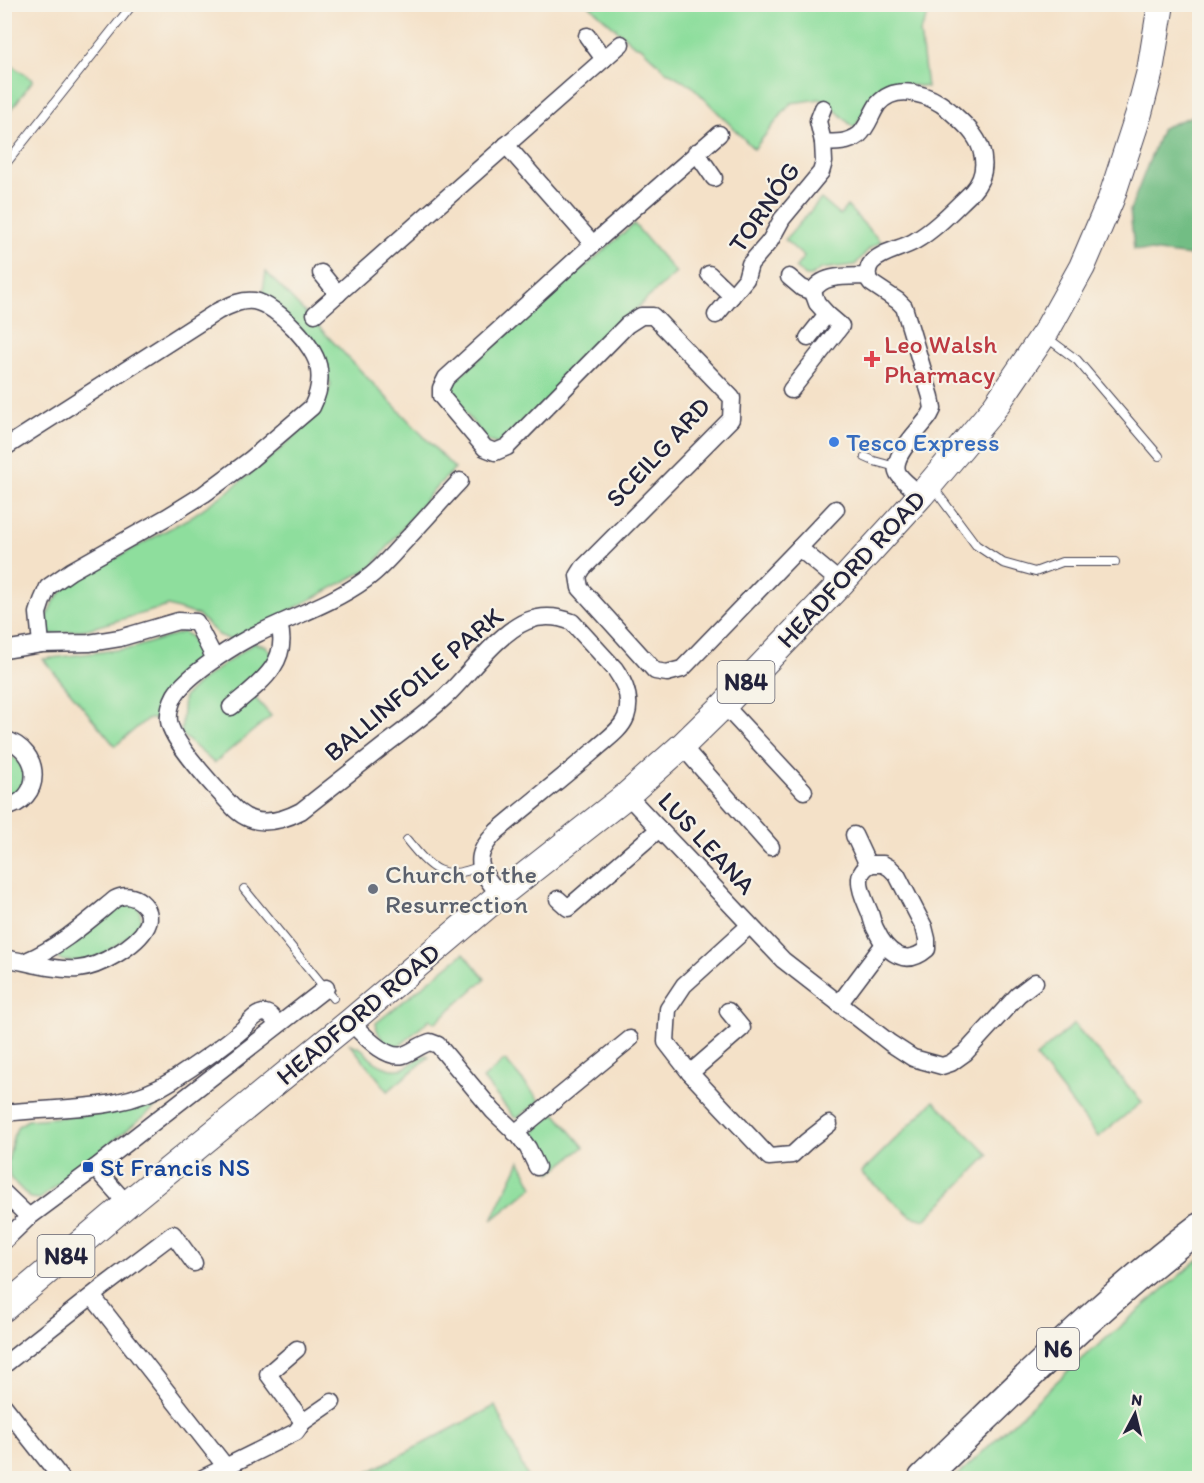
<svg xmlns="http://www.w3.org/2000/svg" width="1204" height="1483" font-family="Itim,sans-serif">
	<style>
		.green { fill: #8ede9d; stroke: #58806c; stroke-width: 1.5 }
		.forest { fill: #72bd84; stroke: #4a7060; stroke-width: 1.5 }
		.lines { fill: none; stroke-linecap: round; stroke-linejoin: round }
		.lane-casing { stroke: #423f50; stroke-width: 10 }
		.street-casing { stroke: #423f50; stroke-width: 19 }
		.primary-casing { stroke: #423f50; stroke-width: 28 }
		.highway-casing { stroke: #423f50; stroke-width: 31 }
		.lane { stroke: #fff; stroke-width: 8 }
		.street { stroke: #fff; stroke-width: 16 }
		.primary { stroke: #fff; stroke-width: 26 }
		.highway { stroke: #fff; stroke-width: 28 }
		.health-dot { fill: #e0444e; stroke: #f7f3e8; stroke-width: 2 }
		.shop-dot { fill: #3f7fe0; stroke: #f7f3e8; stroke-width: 2 }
		.worship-dot { fill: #6b7280; stroke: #f7f3e8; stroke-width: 2 }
		.transit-dot { fill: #1a4fb4; stroke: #f7f3e8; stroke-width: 2 }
		.labels { text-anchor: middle; stroke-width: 4.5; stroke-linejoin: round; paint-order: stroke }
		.shield { fill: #f7f3e8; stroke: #62616f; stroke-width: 1.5 }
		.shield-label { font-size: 24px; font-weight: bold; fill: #22223b }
		.street-label { font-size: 26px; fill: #22223b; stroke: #f7f3e8 }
		.health-label { font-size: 26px; fill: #be3a42; stroke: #f7f3e8; text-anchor: start }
		.shop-label { font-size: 26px; fill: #366cbe; stroke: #f7f3e8; text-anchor: start }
		.worship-label { font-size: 26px; fill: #5b616d; stroke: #f7f3e8; text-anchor: start }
		.transit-label { font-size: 26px; fill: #164399; stroke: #f7f3e8; text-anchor: start }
	</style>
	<rect width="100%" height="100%" fill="#f7f3e8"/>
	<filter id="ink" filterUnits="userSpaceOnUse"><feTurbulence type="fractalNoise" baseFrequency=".0167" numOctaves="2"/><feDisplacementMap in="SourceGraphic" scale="12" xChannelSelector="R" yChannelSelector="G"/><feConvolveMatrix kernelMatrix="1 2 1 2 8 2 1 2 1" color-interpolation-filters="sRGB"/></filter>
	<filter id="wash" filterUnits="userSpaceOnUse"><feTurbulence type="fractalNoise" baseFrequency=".008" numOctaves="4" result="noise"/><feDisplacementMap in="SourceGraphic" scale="24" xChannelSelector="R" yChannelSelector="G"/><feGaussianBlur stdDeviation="1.35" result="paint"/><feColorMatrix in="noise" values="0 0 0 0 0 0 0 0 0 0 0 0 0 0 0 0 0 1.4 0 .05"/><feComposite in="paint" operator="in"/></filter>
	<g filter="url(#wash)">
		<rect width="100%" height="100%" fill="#f4e1c8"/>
		<g class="green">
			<path d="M589,5H933L920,32L927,87C879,79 878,92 854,128L831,106L820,99L791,103L754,149L692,86L666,71L641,47L634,45Z"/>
			<polygon points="5,61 33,80 5,118"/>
			<polygon points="821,199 840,215 847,206 881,242 870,248 855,265 821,269 811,276 806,276 795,268 804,257 785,240"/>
			<polygon points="634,224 676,273 640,305 505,442 496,444 488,441 448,392 450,384"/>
			<polygon points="266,272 455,469 434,489 372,567 233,641 219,635 198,615 168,606 88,629 40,636 52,604 68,584 189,518 227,492 276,453 316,416 331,385 315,344 262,297"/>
			<polygon points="183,632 190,636 199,652 198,662 166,695 160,719 147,719 115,746 43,659 133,648"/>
			<polygon points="254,643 266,646 273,655 266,665 242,684 252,694 271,716 214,763 181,734 184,697 198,683"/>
			<path d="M5,753C17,757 32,772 24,787C20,793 10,798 5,803Z"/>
			<path d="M129,903L138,907C140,911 142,916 140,921C137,935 101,957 87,960C77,962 68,962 59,960L57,957L58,954L61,951L119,906Z"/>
			<path d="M464,953L485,979L435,1023L430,1019L403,1043L396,1047C385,1045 376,1034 376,1023Z"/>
			<polygon points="1074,1024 1142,1102 1098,1137 1036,1057"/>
			<path d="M350,1044C355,1046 359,1047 363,1050C366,1053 367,1055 370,1058C379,1066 395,1073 406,1067C414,1063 418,1056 427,1055L429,1057L388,1091Z"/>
			<polygon points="505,1060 540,1101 517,1118 514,1117 483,1079"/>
			<polygon points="187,1082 40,1199 30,1198 10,1178 8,1162 13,1137 18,1126 28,1120 119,1112 153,1101"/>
			<polygon points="934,1101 989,1155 925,1220 911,1216 861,1173"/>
			<polygon points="555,1113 584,1147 551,1173 533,1133 539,1126"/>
			<polygon points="520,1161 533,1187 492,1220"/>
			<polygon points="1199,1259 1199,1478 955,1478 1068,1371"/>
			<polygon points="495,1406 528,1478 357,1478"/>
		</g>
		<polygon class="forest" points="1199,113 1199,257 1134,249 1130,210 1162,128"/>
	</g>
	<g filter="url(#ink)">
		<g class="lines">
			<defs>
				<g id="lane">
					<polyline points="4,166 133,4"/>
					<polyline points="1046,337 1077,360 1159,456"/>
					<polyline points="865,457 874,461 896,467"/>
					<polyline points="932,486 976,545 1003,563 1035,572 1062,562 1115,562"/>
					<path d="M407,840C430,868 442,883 480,866"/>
					<polyline points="244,889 333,998"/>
				</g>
				<g id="street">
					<polyline points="587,36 604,59"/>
					<path d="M823,108L818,121L823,142C836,143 848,143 859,135C868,127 871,114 878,104C897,82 931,95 949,110C961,121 976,133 981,149C986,165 983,180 972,192C954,209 936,229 915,241C902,249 883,251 872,262C867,268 866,277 871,283L898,301L904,307L931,397L933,409L930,415C921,429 887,459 899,475C905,483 914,489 921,495"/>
					<polyline points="719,134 593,244 446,378 441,388 441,396 485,448 495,452 507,447 627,325 641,316 653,316 732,398 731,419 583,568 578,576 580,588 655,671 667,673 682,669 799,548 841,583"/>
					<polyline points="506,145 593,244"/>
					<polyline points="696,152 714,178"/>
					<polyline points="321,273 338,294"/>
					<polyline points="709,274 732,296"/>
					<polyline points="789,277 802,288 813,292"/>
					<polyline points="315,314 621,44"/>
					<polyline points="716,315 746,279 750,264 770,241 782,219 821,172 824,162 823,142"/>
					<path d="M808,338L827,314L817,303L813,292C821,273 851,277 868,276"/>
					<polyline points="791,390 841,326 827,314"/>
					<path d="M4,448L218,311C229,306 241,299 254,301C277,305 317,347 319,370C321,384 318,395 312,407L250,460L204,494L167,517L71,571L48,587L42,601L38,613L41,644"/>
					<path d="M460,481C441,501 423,522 404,542C392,555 380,570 365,580C333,603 294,616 259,633C237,643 187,675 175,695C171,702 168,713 169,721C171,741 216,789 231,805C251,828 276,824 301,811C329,789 357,767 385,745C406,729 427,714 446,696C469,674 498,633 527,621C542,615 557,616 572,622L615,669C625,683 632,700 626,717C621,730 607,739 597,748C565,776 530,803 497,831C471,858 478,869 500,895"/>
					<polyline points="799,548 836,509"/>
					<polyline points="4,650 41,644 89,643 120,638 178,621 196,622 215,659"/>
					<polyline points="724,705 804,791"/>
					<path d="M231,707C257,685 291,664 279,624"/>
					<path d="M4,739C44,751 43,801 4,808"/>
					<polyline points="682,746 771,847"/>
					<polyline points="627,795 783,960 890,1043 913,1058 942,1066 951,1063 965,1053 1018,995 1035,982"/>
					<polyline points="854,835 868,865"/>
					<path d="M872,864H883L890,868L897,875L924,927L927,939V949C905,968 886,952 876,930C873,925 872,919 870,913C866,903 860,892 860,882C859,873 865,867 872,864Z"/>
					<polyline points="558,899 568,908 659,829"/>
					<polyline points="749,926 684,985 668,1009 666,1042 690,1073 769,1157 792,1155 806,1142 829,1124"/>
					<path d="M4,958C27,962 56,971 78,969C99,967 137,946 147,926C156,908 133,889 115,899C87,922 59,947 26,961"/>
					<polyline points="839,1004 884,944"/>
					<path d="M350,1022C362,1033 385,1060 403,1055C412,1052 420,1045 430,1042L438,1045L493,1111L519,1136L528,1148L537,1167"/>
					<polyline points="690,1073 742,1028 728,1011"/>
					<path d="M4,1113C61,1106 123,1113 173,1080C197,1064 222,1048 243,1029C249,1023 255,1013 265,1013C271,1014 274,1020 278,1025"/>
					<polyline points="515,1133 630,1039"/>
					<polyline points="95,1168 326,988"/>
					<polyline points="4,1193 29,1217 95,1168 127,1204"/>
					<polyline points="4,1241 29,1217"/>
					<polyline points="92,1296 226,1467"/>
					<polyline points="297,1349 268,1374 303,1422"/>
					<polyline points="4,1365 103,1287 173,1234 194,1263"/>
					<polyline points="4,1406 61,1478"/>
					<polyline points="203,1478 296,1432 303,1422 332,1402"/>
				</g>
				<polyline id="primary" points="4,1308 127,1204 350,1022 500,895 627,795 682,746 724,705 841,583 921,495 992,411 1047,330 1082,267 1111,199 1139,113 1150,71 1161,4"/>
				<path id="highway" d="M923,1478C1013,1392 1100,1302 1200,1227"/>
			</defs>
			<use href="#lane" class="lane-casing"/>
			<use href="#street" class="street-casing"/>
			<use href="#primary" class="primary-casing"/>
			<use href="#highway" class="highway-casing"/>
			<use href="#lane" class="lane"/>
			<use href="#street" class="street"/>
			<use href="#primary" class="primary"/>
			<use href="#highway" class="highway"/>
		</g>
	</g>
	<path class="health-dot" d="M869 350h6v6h6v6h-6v6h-6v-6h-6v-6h6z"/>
	<circle class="shop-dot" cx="834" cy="442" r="6"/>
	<circle class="worship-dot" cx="373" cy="889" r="6"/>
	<rect class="transit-dot" x="82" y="1161" width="12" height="12" rx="3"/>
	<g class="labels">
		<g class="shield">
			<rect x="717.5" y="661" width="57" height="42" rx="4.5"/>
			<rect x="37.5" y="1235" width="57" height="42" rx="4.5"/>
			<rect x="1037" y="1328" width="42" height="42" rx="4.5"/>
		</g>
		<g class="shield-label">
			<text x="746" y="690">N84</text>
			<text x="66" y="1264">N84</text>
			<text x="1058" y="1357">N6</text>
		</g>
		<g class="street-label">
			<text transform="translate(764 207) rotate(-55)" y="9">TORNÓG</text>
			<text transform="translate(658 452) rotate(-47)" y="9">SCEILG ARD</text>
			<text transform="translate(851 569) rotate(-47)" y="9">HEADFORD ROAD</text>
			<text transform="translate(413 684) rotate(-40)" y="9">BALLINFOILE PARK</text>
			<text transform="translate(707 843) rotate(47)" y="9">LUS LEANA</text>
			<text transform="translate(358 1014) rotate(-40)" y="9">HEADFORD ROAD</text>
		</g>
		<g class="health-label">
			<text x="884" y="353">Leo Walsh<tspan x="884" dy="30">Pharmacy</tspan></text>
		</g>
		<g class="shop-label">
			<text x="846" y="451">Tesco Express</text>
		</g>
		<g class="worship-label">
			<text x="385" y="883">Church of the<tspan x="385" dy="30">Resurrection</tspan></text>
		</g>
		<g class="transit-label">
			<text x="100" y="1176">St Francis NS</text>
		</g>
	</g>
	<rect width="1204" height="1483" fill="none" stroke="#f7f3e8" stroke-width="24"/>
	<g transform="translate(1135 1414) rotate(7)" stroke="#f7f3e8" stroke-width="4.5" paint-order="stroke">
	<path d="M0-4.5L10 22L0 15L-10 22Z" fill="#22223b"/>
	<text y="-9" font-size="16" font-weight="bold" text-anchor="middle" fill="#22223b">N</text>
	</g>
</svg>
